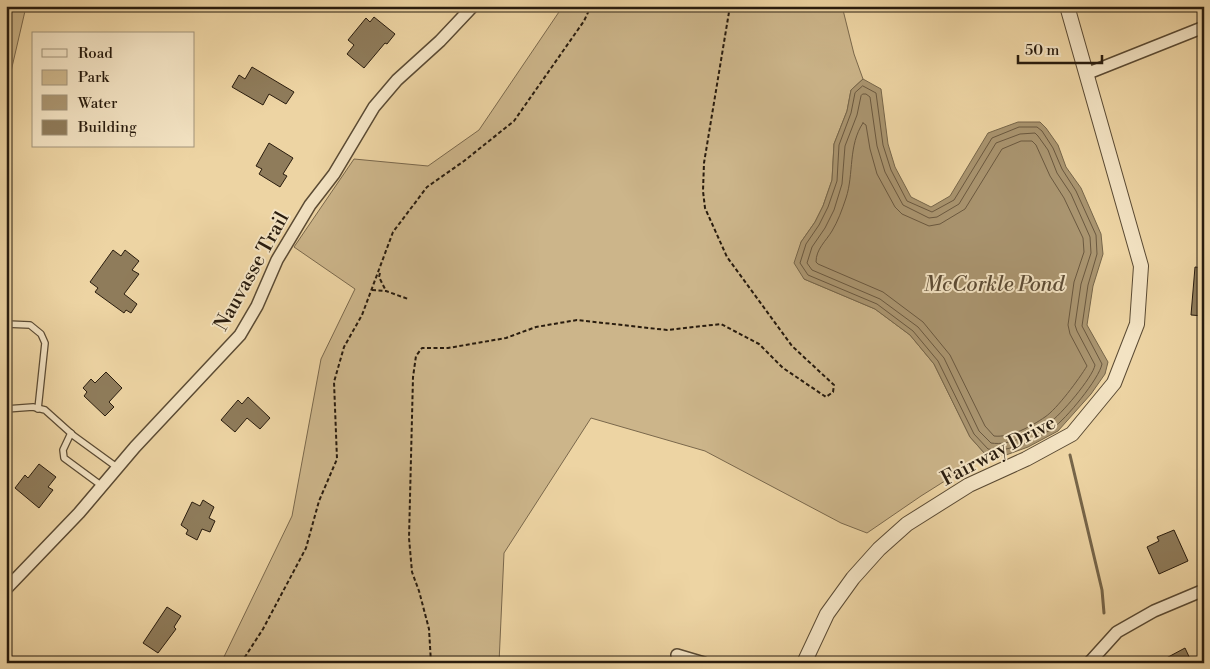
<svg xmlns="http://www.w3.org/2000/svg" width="1210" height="669" font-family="'Libre Bodoni',serif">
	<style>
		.green { fill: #ccb58a; stroke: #7a684c }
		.water { fill: #aa9570; stroke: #766549 }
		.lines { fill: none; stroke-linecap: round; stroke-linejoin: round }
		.shore { stroke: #6a583f; stroke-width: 1 }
		.stream { stroke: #766549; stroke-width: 3 }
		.building { fill: #8f7c5b; stroke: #291c0e }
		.service-casing { stroke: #5a4a33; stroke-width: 8 }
		.minor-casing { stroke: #5a4a33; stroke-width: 14 }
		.tertiary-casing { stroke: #5a4a33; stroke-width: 16 }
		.path { stroke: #291c0e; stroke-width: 2; stroke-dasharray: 4 2.5; stroke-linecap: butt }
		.service { stroke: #f3e3c3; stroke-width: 5.5 }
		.minor { stroke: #f3e3c3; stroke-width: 11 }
		.tertiary { stroke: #f3e3c3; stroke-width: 14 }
		.labels { text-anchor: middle; stroke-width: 4; stroke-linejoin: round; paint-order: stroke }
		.street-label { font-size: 20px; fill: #291c0e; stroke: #f3e3c3 }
		.water-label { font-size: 21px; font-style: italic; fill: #5d4c35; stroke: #f3e3c3 }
	</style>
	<rect width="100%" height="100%" fill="#edd4a3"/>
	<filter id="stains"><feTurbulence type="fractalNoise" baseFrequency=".004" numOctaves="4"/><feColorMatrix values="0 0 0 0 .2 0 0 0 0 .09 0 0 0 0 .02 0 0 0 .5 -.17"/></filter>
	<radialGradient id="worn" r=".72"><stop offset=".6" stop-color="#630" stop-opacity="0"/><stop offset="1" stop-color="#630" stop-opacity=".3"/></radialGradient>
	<g class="green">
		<polygon points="6,6 24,6 25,11 6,93"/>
		<polygon points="563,6 842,6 854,54 863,79 851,90 847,111 834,144 832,180 823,206 815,222 801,242 804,279 875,309 910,335 934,364 970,437 986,455 921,496 867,533 841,523 705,451 591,418 504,553 499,663 221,663 292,516 321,359 355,289 294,247 354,159 428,166 479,130"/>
	</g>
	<polygon class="water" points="863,79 881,89 888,144 895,167 911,197 931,207 950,196 988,133 1018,122 1040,122 1046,128 1058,145 1066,167 1081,188 1101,234 1103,254 1093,286 1087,325 1108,362 1105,374 1091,394 1058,431 1028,447 1006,455 986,455 970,437 934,364 910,335 875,309 804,279 794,263 801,242 815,222 823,206 832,180 834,144 847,111 851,90"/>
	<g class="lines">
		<g class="shore">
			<path d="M863,86L876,93L883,145L891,170L907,201L932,212L954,200L992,138L1019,127H1037L1042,131L1053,148L1062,169L1076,191L1096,235L1097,254L1088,285L1082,326L1102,364C1099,379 1066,419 1053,428C1035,440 1010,453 988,449L974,434L938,361L913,331L877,304L808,275L800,263L806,244L819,225L828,207L837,181L839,145L851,113L855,93Z"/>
			<path d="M863,94H866L870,97L877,146L885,172L903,205L929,218L937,217L959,204L996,143L1020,134L1035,133L1038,136L1048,150L1057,173L1071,194L1090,237L1091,253L1081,284L1075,325L1077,331L1095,365C1093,377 1060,416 1049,423C1033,434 1010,446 991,443L979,431L944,358L918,327L880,299L812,270L807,263L812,247L825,228L834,210L842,184L845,146L857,115L861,96Z"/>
			<path d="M863,123L866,125L870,149L877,174L895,207L902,214L929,226L940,224L965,209L1002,149L1021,141H1032L1036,145L1050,176L1064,198L1083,238L1084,252L1074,282L1068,325L1070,334L1087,366C1079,379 1057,409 1045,417C1032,426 1010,438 994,436L985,426L950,355L923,322L883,292L818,264L816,262C816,249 826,241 832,231C838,221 842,210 846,198C854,174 848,145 863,123Z"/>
		</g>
		<polyline class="stream" points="1070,455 1102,590 1104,613"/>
	</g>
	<g class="building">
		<polygon points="374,17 395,34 387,44 385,43 364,68 347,54 354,45 348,40 366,18 370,22"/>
		<polygon points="252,67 294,92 286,104 269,94 263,105 232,87 239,75 245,79"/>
		<polygon points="269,143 293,158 283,174 287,176 280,187 259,174 262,169 256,166"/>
		<polygon points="113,250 121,256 125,250 139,261 132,270 139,274 124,294 137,304 131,313 126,310 124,313 95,292 98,288 90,282"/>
		<polygon points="1195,267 1204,268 1204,316 1191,315"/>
		<polygon points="106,372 122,388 109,402 114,407 105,416 84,396 87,392 83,388 91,379 95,383"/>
		<polygon points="248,397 270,418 260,429 247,418 235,432 221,420 238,400 242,404"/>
		<polygon points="39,464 56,477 48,487 53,490 39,508 15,488 25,475 28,478"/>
		<polygon points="203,500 214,507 209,518 215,521 210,532 202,529 197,540 186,534 188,530 181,525 192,502 200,506"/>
		<polygon points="1174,530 1188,561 1159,574 1147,547 1159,541 1157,537"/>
		<polygon points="167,607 181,616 174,627 176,629 158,653 143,643"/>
		<polygon points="1185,648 1192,663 1157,663"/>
	</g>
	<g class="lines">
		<defs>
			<g id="service">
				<polyline points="6,324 30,325 41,334 45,343 38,409"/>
				<polyline points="6,409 33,407 45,410 74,436 118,468"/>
				<polyline points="71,433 63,450 64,458 102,486"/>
			</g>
			<g id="minor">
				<polyline points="1086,74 1204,27"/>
				<polyline points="6,589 79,513 135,447 240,335 257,306 277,260 310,205 334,174 374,107 397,80 440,41 473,6"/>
				<polyline points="677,655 704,663"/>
				<polyline points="1089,663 1117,632 1154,611 1204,590"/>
			</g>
			<polyline id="tertiary" points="804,663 827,614 853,578 879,549 907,524 969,485 1026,459 1072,434 1114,383 1137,324 1141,266 1067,6"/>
		</defs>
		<use href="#service" class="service-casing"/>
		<use href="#minor" class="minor-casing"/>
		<use href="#tertiary" class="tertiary-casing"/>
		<g class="path">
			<polyline points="380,273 379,277 386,291"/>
			<polyline points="372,290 386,291 408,299"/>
			<polyline points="241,663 263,629 306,548 319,501 337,459 334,382 344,347 362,315 393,232 427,187 464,161 514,121 584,21 591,6"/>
			<polyline points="431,663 429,629 419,591 412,572 409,538 413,377 416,356 422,348 448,348 506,338 536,327 577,320 667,330 721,324 759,344 783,368 826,397 833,392 834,385 792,346 727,257 705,208 703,191 704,163 730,6"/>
		</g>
		<use href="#service" class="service"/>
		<use href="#minor" class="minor"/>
		<use href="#tertiary" class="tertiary"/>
	</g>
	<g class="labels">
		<g class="street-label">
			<text transform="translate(251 271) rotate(-61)" y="7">Nauvasse Trail</text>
			<text transform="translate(998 450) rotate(-28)" y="7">Fairway Drive</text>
		</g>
		<g class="water-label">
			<text x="994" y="291">McCorkle Pond</text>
		</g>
	</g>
	<rect width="1210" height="669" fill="none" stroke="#edd4a3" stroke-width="25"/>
	<rect x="8" y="8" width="1195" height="654" fill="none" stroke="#291c0e" stroke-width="2.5"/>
	<rect x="12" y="12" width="1185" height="644" fill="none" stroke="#291c0e"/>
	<rect x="32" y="32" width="162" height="115" fill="#f3e3c3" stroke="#a2937b"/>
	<rect x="42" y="49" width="25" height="8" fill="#f3e3c3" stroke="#a2937b"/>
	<text x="78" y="58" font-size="15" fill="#291c0e">Road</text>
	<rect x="42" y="70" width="25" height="15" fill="#ccb58a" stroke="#a2937b"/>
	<text x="78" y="82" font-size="15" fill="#291c0e">Park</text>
	<rect x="42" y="95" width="25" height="15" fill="#aa9570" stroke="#a2937b"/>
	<text x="78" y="108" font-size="15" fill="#291c0e">Water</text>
	<rect x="42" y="120" width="25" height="15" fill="#8f7c5b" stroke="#a2937b"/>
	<text x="78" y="132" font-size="15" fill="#291c0e">Building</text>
	<path d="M1018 55v8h84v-8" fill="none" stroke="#291c0e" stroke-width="2.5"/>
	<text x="1025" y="55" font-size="15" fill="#291c0e" stroke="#f3e3c3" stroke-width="4" paint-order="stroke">50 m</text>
	<rect width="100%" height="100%" filter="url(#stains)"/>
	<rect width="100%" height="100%" fill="url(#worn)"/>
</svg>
